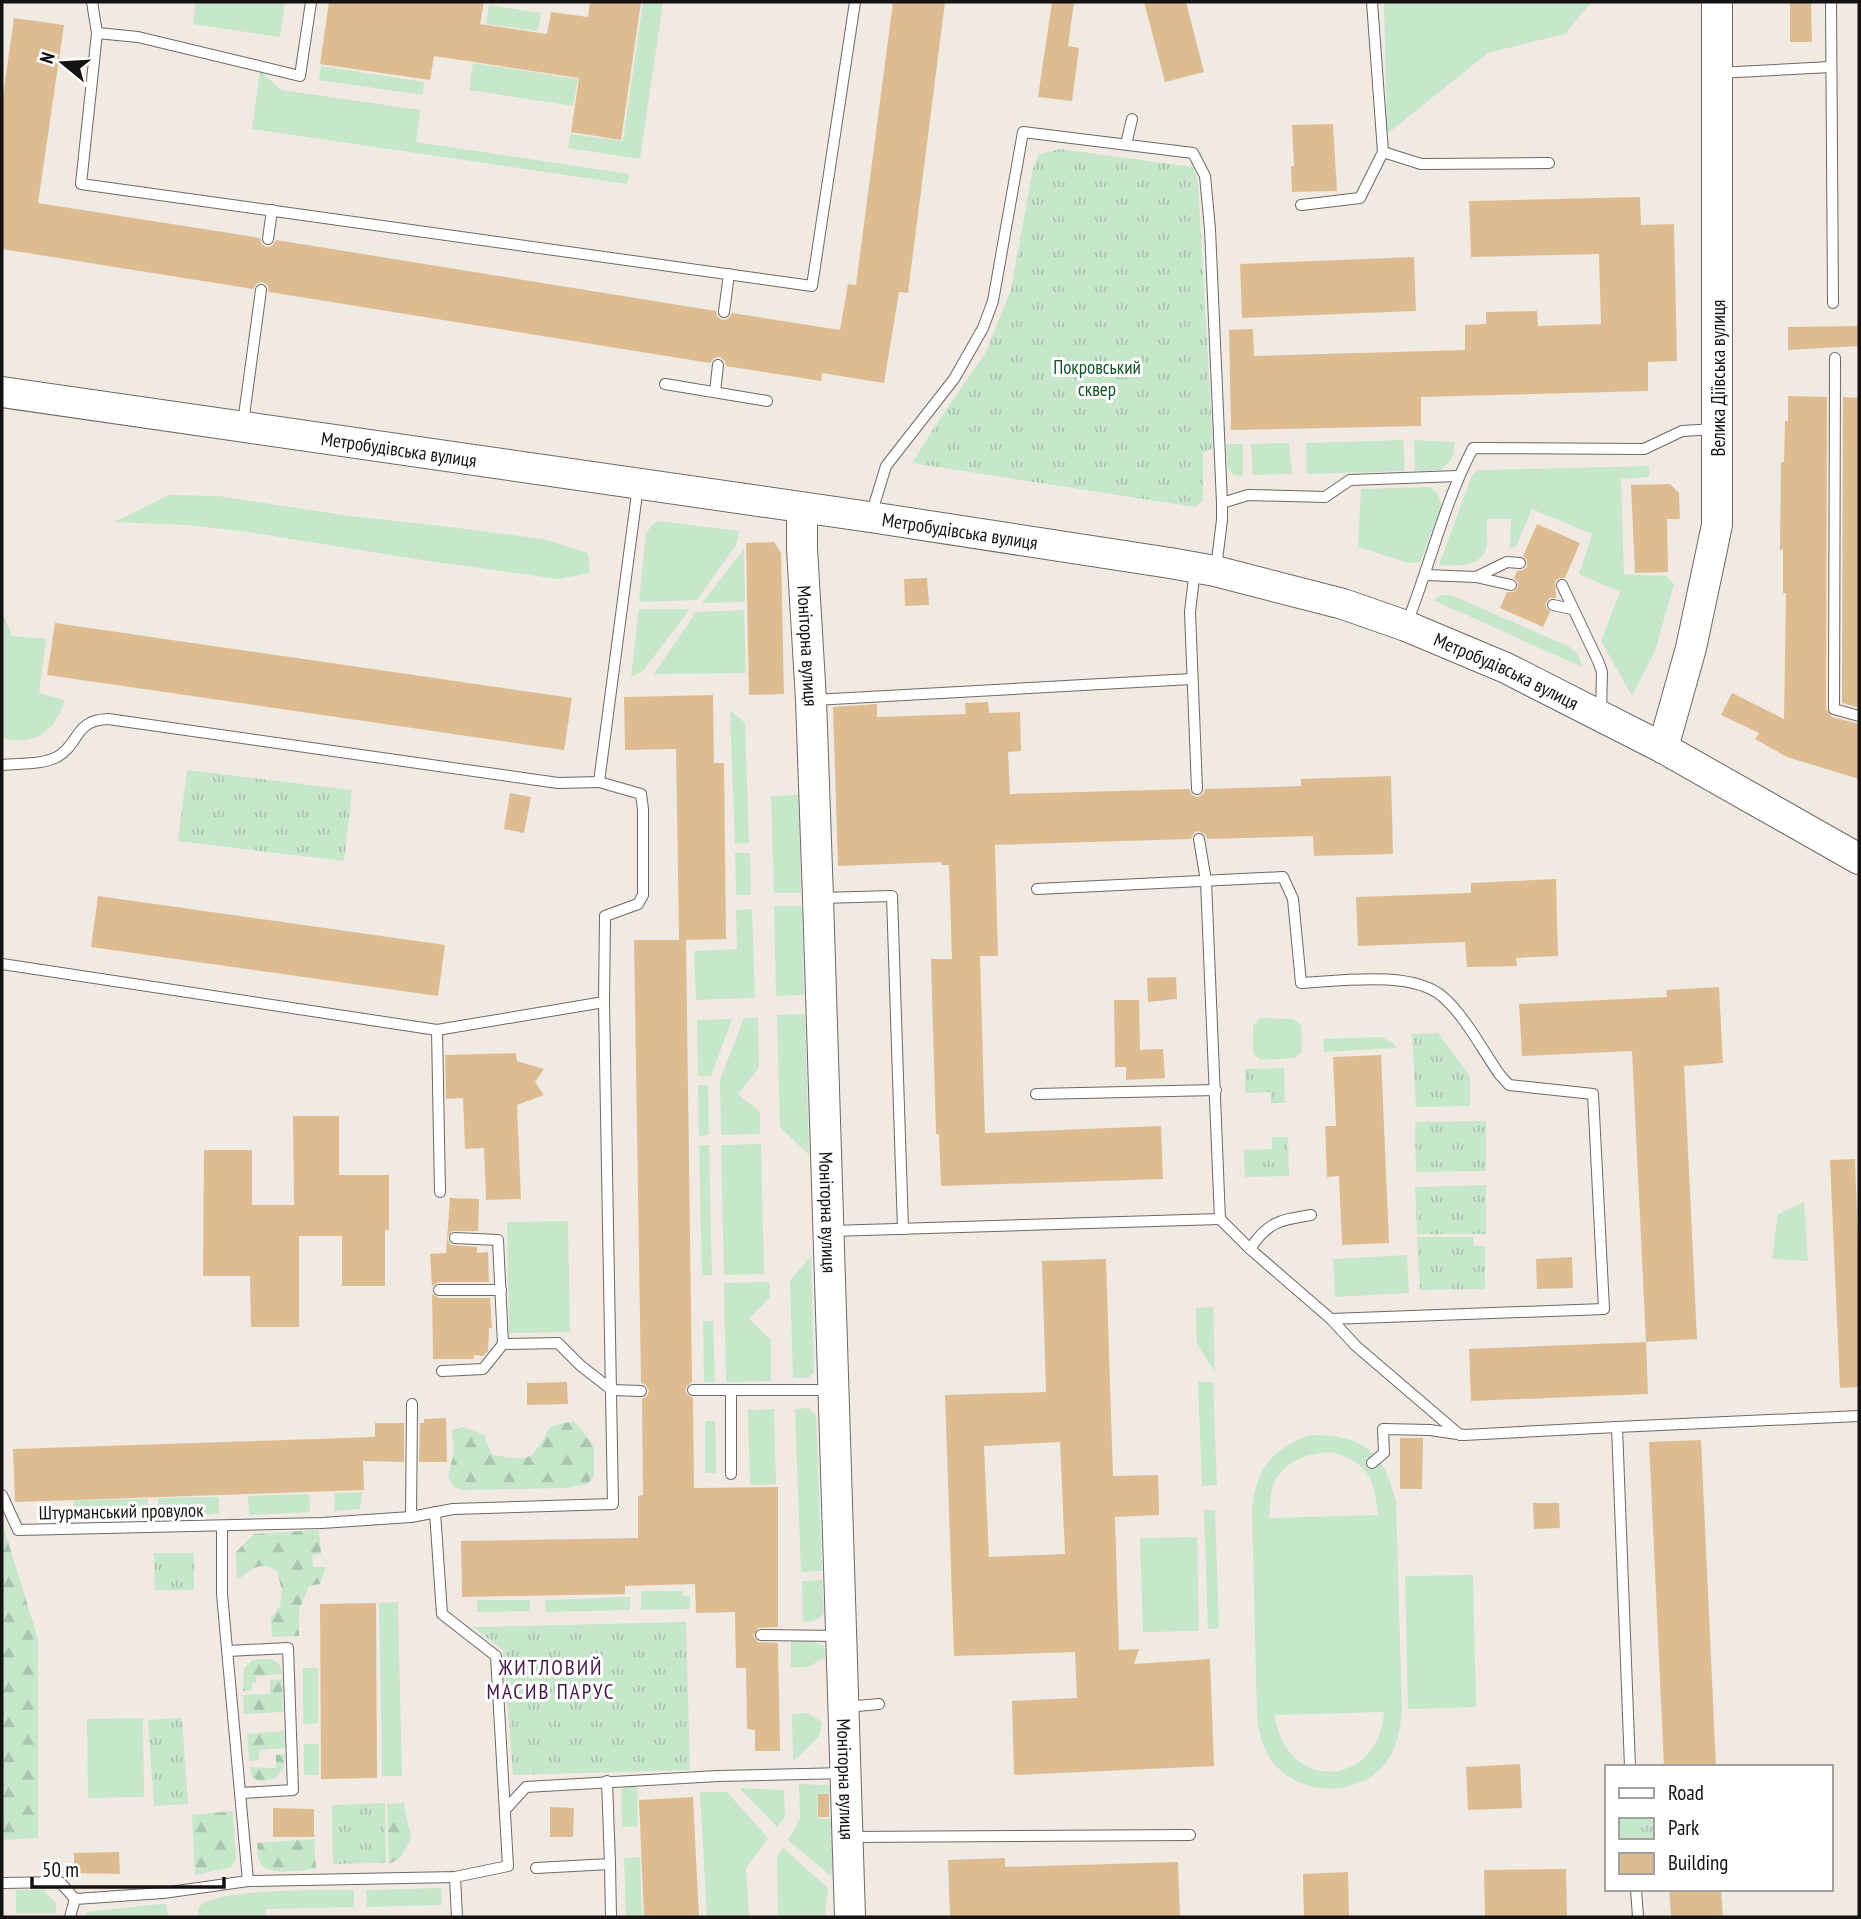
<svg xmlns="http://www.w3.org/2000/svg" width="1861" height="1919" font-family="'PT Sans Narrow',sans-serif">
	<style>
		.grass { fill: #c7e7cb; fill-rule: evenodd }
		.forest { fill: url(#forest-firs) }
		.park { fill: url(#park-tufts) }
		.building { fill: #debc91; fill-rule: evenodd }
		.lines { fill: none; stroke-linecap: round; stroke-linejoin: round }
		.lane-casing { stroke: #6e6963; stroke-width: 12 }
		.secondary-casing { stroke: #6e6963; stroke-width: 32 }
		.lane { stroke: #fff; stroke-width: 10 }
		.secondary { stroke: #fff; stroke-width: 30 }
		.labels { text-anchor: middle; stroke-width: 6; stroke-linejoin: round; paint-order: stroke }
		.park-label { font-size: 19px; fill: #115324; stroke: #fff }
		.street-label { font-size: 19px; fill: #151311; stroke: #fff }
		.neighbourhood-label { font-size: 21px; letter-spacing: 2px; fill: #441748; stroke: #fff }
	</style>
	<defs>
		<pattern id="forest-firs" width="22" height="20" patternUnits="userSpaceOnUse" patternTransform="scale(1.75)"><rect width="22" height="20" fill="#c7e7cb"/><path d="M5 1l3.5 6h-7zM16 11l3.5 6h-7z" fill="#aac5ad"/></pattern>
		<pattern id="park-tufts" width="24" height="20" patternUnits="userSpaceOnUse" patternTransform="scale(1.75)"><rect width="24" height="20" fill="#c7e7cb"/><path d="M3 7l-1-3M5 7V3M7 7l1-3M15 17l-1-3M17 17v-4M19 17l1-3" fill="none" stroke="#aac5ad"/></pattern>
	</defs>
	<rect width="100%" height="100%" fill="#f0eae3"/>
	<g class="grass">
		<polygon points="196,2 285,2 280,37 193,24"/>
		<polygon points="643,2 663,2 640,159 568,148 570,134 623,141"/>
		<polygon points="1384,2 1591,2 1565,34 1488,53 1387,134"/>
		<polygon points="489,5 541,13 538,31 486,24"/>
		<polygon points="473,63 578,79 573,106 469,90"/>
		<polygon points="321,66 424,82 423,95 319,80"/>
		<polygon points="260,71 281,90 420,110 416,142 629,174 627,184 252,129"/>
		<polygon points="1403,440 1405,471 1307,474 1306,443"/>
		<polygon points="1414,440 1455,442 1452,459 1441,470 1415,471"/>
		<polygon points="1289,443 1292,474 1253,475 1251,444"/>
		<polygon points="1226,444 1243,444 1243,476 1234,475 1228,469"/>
		<path d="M1649,466V477L1621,479L1624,574L1666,576L1674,584L1655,651L1632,696L1601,641L1620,592L1579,574L1592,534L1532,509L1516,547L1510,548L1511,519H1487C1486,528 1489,541 1486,549C1479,568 1455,566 1439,565L1472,475L1478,470Z"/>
		<polygon points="1430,487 1437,493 1442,505 1420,562 1408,563 1358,547 1361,489"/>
		<polygon points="169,495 218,496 350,516 442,526 543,539 588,553 590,573 558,579 422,560 248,532 188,525 114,522"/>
		<polygon points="658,521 739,531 736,545 697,600 639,602 646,534 651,526"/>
		<polygon points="744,549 745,602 702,603"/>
		<polygon points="1442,595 1451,595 1568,646 1578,654 1582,667 1433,600"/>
		<polygon points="639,609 690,609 642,672 631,677"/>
		<polygon points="744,610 746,673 654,674 696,612"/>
		<path d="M2,617L5,618L12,636L46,639L39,693L65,700C55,731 36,746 2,738Z"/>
		<polygon points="730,710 745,723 749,843 735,844"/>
		<polygon points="799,795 801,893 774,893 771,796"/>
		<polygon points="750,853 751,895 736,895 735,853"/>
		<polygon points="774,906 802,906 804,995 776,996"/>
		<polygon points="752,909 755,998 696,1000 694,951 737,949 736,910"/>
		<polygon points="805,1014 809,1155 780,1127 777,1015"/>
		<polygon points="758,1017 759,1068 738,1094 760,1112 760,1134 721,1135 720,1080 744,1018"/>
		<polygon points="1261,1018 1293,1019 1301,1025 1302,1051 1295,1058 1261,1060 1253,1054 1253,1025"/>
		<polygon points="732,1019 711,1076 698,1076 697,1020"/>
		<polygon points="1381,1037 1392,1042 1397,1048 1324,1052 1323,1039"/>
		<polygon points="698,1085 708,1085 709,1135 699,1136"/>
		<polygon points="761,1144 764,1274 724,1275 721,1145"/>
		<polygon points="699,1145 709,1145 712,1275 702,1275"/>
		<polygon points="1804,1202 1808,1261 1772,1259 1778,1214"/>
		<polygon points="568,1221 570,1332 509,1333 507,1222"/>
		<polygon points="1407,1255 1409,1293 1335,1297 1333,1259"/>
		<polygon points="811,1256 814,1373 808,1378 793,1378 790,1281"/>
		<polygon points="769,1282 770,1297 749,1319 771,1340 771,1381 726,1382 724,1283"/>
		<polygon points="1213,1307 1215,1372 1197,1344 1196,1308"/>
		<polygon points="713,1321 715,1382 704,1382 703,1321"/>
		<polygon points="1213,1382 1217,1485 1202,1486 1198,1382"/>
		<polygon points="808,1408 816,1415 822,1571 801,1572 795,1409"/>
		<polygon points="774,1409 776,1484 750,1485 748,1410"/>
		<polygon points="705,1421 715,1421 716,1473 705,1473"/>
		<path d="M1310,1435C1362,1434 1385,1452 1396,1503L1402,1711C1400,1726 1399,1739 1392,1753C1369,1799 1296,1800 1269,1757C1261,1743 1259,1731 1257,1716L1252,1507C1258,1466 1271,1450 1310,1435ZM1332,1452C1370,1464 1374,1478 1378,1515L1269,1518C1270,1509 1270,1498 1272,1489C1280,1462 1307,1453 1332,1452ZM1384,1712C1379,1789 1285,1793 1275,1715Z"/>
		<polygon points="362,1492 360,1509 334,1511 335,1493"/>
		<polygon points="309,1494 310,1512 249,1515 248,1496"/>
		<polygon points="219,1497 219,1514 159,1515 158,1498"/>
		<polygon points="148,1499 148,1516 74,1517 74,1500"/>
		<polygon points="1204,1510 1215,1510 1219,1628 1208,1629"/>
		<polygon points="1197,1537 1199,1631 1143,1632 1140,1538"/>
		<polygon points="1473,1575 1476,1707 1408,1709 1405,1576"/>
		<polygon points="822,1580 824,1614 814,1621 803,1622 802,1581"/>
		<polygon points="641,1591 683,1591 683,1596 690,1596 690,1609 641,1610"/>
		<polygon points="630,1597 630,1610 546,1612 545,1600"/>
		<polygon points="477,1600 530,1600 530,1611 477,1612"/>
		<polygon points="398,1602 402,1776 382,1776 379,1603"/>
		<polygon points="808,1639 824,1646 825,1658 807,1667 791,1667 791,1640"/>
		<polygon points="303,1668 318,1668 318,1723 303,1724"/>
		<polygon points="808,1713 822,1722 819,1736 793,1762 792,1714"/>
		<polygon points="143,1718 144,1797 88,1798 87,1719"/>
		<rect x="304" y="1744" width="15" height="31"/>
		<polygon points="799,1784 829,1785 839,1793 818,1794 817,1818 836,1819 831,1876 788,1840 800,1819"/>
		<polygon points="625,1787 637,1787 638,1826 622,1827 621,1789"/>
		<polygon points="739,1788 784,1790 785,1817 777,1827"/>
		<polygon points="700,1792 727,1792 768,1838 746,1868 749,1917 707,1917"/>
		<polygon points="783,1848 828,1888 825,1917 778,1917 777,1857"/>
		<polygon points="640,1857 642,1917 626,1917 624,1858"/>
		<polygon points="441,1888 442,1905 367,1907 366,1890"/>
		<polygon points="16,1890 43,1890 56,1903 56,1913 16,1913"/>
		<path d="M354,1890V1907L266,1909L265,1917H198L199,1907C214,1888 326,1890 354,1890Z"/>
		<polygon points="160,1904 166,1904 168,1917 85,1917 87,1912"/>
	</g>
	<g class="forest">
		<path d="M574,1421L594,1446V1477L587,1484L567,1488L463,1490L453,1486L448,1476L454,1453L452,1430L464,1427L484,1435L492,1455C534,1462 530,1461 551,1426Z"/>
		<polygon points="2,1522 38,1639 38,1838 2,1840"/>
		<path d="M319,1530L321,1554L312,1555L313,1567H326L320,1584L309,1586L299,1610V1636L272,1637L271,1618L280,1606L282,1591L277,1571C262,1562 254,1566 242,1577L237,1578L236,1552L254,1534Z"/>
		<path d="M262,1659C273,1659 281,1661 282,1674L256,1676V1682L252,1683V1690L243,1691L244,1668L253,1660Z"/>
		<polygon points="282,1679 283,1712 244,1714 243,1695 270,1694 270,1680"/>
		<polygon points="284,1731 285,1748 259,1750 259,1760 249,1761 247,1734"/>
		<polygon points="285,1754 284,1767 276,1778 260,1781 252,1777 250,1767 276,1768 276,1755"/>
		<polygon points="404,1803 411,1839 400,1858 389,1864 387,1804"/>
		<polygon points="233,1811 236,1857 232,1867 195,1875 192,1815"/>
		<path d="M314,1839L316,1869C301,1870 265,1878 259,1860C257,1855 258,1848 257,1843Z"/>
	</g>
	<g class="park">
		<polygon points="1060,149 1193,167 1198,181 1213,448 1203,453 1203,501 1195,507 912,463 939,420 986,352 1011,289 1033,168 1039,154"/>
		<polygon points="187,770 352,790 344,861 178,841"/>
		<polygon points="1438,1033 1470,1076 1470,1106 1416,1107 1412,1034"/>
		<polygon points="1284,1068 1285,1103 1271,1103 1271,1092 1245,1093 1245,1069"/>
		<polygon points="1486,1121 1486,1171 1416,1172 1415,1122"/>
		<polygon points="1272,1137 1288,1137 1289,1176 1245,1177 1244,1150 1272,1149"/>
		<polygon points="1486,1185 1486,1234 1417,1234 1415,1187"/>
		<polygon points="1417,1237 1473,1237 1474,1246 1485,1246 1485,1289 1420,1290"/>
		<polygon points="154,1553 194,1553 194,1590 155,1590"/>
		<polygon points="686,1622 690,1770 513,1775 503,1650 473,1627"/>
		<polygon points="182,1718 188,1804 154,1806 148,1720"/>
		<polygon points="385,1803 386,1863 333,1864 332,1805"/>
	</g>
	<g class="building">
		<polygon points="329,2 484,2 480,24 547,34 551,12 588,17 590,2 641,2 621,140 571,132 579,78 434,56 430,80 320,64"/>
		<polygon points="893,2 945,2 908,293 899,292 884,383 822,373 821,381 726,366 725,361 720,357 714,358 710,363 269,292 268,286 263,282 257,283 253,289 2,249 2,103 14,18 64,25 38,203 260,238 261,243 266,247 272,246 276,240 716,311 717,316 722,320 728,319 732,313 840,330 848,284 856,285"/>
		<polygon points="1052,2 1074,2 1068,46 1079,48 1072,101 1038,97"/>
		<polygon points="1144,2 1186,2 1204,72 1165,82"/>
		<polygon points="1790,2 1811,2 1812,42 1790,42"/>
		<polygon points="1333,124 1337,191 1292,192 1291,166 1294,166 1292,125"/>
		<polygon points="1640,197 1641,225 1674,224 1677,361 1648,362 1648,391 1421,397 1421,426 1231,430 1229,330 1253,329 1254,356 1465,350 1465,325 1486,324 1486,312 1537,311 1538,326 1601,324 1599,254 1471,257 1469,201"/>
		<polygon points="1414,257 1416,311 1242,318 1240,264"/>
		<polygon points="1859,326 1859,346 1788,350 1788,327"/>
		<polygon points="1788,396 1827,397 1826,709 1832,717 1859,724 1859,779 1787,757 1755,739 1759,733 1721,715 1732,693 1784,719 1786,593 1783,593 1783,549 1780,550 1781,462 1784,462 1785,421 1788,421"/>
		<polygon points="1843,397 1859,398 1859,708 1842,703"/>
		<polygon points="1670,484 1679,493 1680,519 1667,519 1668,572 1635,573 1631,485"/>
		<polygon points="1537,524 1580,543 1565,578 1559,578 1555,581 1556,598 1550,598 1546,603 1546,608 1550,612 1543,627 1500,608 1507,592 1514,592 1518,587 1518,582 1514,578 1517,571 1523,570 1527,567 1527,560 1523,556"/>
		<polygon points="774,542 781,553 784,694 749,695 746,543"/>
		<polygon points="927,578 929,605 905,606 904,579"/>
		<polygon points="55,623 572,698 564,750 47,675"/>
		<polygon points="713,695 714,763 724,763 726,939 686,940 692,1382 687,1386 685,1391 689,1396 693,1398 694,1488 778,1487 778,1627 758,1628 753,1636 758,1642 778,1643 780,1751 755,1751 755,1730 747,1729 746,1668 736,1668 735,1612 696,1613 695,1584 625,1586 625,1594 462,1597 461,1541 638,1538 638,1496 643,1495 642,1399 647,1396 649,1391 646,1385 641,1383 634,940 679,940 677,808 676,749 625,750 624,697"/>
		<polygon points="988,702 989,713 1020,712 1021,751 1008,752 1010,794 1189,789 1193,796 1198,797 1204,793 1205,789 1301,786 1301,779 1391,776 1393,854 1314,856 1313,836 1207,839 1205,834 1198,831 1194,833 1191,839 995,845 998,956 980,956 985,1133 1161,1126 1163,1179 941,1186 939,1134 936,1134 931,959 952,959 949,865 942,865 941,862 838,866 833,707 877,704 877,717 966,714 965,703"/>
		<polygon points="510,793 531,797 524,833 504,829"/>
		<polygon points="1556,879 1558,956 1516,958 1517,966 1467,967 1465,942 1358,946 1356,897 1471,893 1471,883"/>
		<polygon points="98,896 445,945 438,996 91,947"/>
		<polygon points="1176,977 1177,999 1148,1002 1147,978"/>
		<polygon points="1719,987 1723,1063 1684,1066 1697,1339 1646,1342 1632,1051 1522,1056 1519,1004 1667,997 1666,990"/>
		<polygon points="1114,1000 1139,1000 1140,1050 1163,1049 1165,1078 1126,1080 1126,1067 1115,1067"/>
		<polygon points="516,1053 517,1061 544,1069 535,1082 544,1095 517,1105 521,1199 486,1200 484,1148 465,1149 463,1098 446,1099 445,1055"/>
		<polygon points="1381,1055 1389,1243 1342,1245 1339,1176 1327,1177 1325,1126 1336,1126 1333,1057"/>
		<polygon points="293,1116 339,1116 339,1175 389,1175 389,1230 385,1230 385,1286 342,1286 342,1236 299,1236 299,1327 251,1327 250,1276 203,1276 204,1150 252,1150 252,1205 294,1205"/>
		<polygon points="1855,1159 1859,1272 1859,1387 1840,1388 1830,1160"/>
		<polygon points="450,1198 479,1199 478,1231 452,1231 447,1238 451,1245 477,1247 477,1253 488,1252 489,1282 439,1282 432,1286 430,1254 446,1253"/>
		<polygon points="1572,1257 1573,1288 1537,1289 1536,1259"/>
		<path d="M1106,1259L1113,1476L1158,1475L1159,1505V1515L1115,1517L1119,1650L1139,1649L1134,1664L1210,1659L1214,1766L1014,1775L1012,1701L1077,1698L1075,1652L954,1656L945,1395L1046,1392L1042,1261ZM1060,1442L1065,1554L989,1557L984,1446Z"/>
		<polygon points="432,1294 439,1298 490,1298 492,1328 489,1328 488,1351 483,1356 474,1355 474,1359 433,1359"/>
		<polygon points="1646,1342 1648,1394 1471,1401 1469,1349"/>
		<polygon points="567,1382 568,1404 527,1405 527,1383"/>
		<polygon points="446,1418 447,1462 419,1462 420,1423 424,1423 424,1419"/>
		<polygon points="375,1423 404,1423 404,1462 363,1461 364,1490 15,1502 13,1449 375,1437"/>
		<polygon points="1400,1438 1423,1438 1422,1489 1400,1489"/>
		<polygon points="1701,1440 1716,1767 1664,1767 1649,1442"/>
		<polygon points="1533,1503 1559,1503 1560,1528 1534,1529"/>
		<polygon points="376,1603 377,1778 321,1779 320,1604"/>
		<polygon points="1520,1764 1522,1808 1468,1810 1466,1767"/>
		<rect x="818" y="1794" width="11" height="23"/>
		<polygon points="693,1797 699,1917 644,1917 639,1800"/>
		<polygon points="550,1807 574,1808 573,1837 550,1837"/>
		<polygon points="273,1808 314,1809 314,1837 273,1837"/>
		<polygon points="119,1852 120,1874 74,1873 74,1853"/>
		<polygon points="1005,1858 1005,1867 1178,1862 1180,1917 950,1917 948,1860"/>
		<polygon points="1566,1869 1567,1917 1485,1917 1484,1870"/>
		<polygon points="1348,1872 1349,1917 1304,1917 1303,1874"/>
		<polygon points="1669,1889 1721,1889 1723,1917 1671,1917"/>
	</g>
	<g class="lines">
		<defs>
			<g id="lane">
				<polyline points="92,2 97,33 81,184 812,286 855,2"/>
				<polyline points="1831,2 1833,303"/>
				<polyline points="97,33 138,37 300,76 311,2"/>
				<polyline points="1718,73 1831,67"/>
				<polyline points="1126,144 1132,119"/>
				<polyline points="1383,152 1421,164 1549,163"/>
				<polyline points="1301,205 1360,198 1383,152 1372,2"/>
				<polyline points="268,239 272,210"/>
				<polyline points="724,312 729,274"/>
				<polyline points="1835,358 1834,709 1859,716"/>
				<polyline points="665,384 767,401"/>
				<polyline points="715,392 718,365"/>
				<polyline points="243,423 261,290"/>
				<polyline points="871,515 886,466 954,379 983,328 993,301 1023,132 1193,153 1205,176 1210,229 1222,503"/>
				<polyline points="1216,568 1222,520 1222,503 1248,495 1325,497 1350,480 1458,476"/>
				<polyline points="1195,569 1190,612 1197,789"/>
				<polyline points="1426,575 1476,577 1511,585"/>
				<polyline points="1476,577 1507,562 1520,563"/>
				<polyline points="1562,585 1598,661 1602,672 1601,712"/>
				<polyline points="1553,605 1572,609"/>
				<path d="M1407,623C1430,565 1444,503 1473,448L1644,449L1682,431L1716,429"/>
				<polyline points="814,700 1191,679"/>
				<path d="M2,765C19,763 41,765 57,757C80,744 74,720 108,719L558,783L599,782"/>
				<polyline points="1199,839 1206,881 1220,1219 1250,1249 1331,1319 1356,1346 1460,1435"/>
				<path d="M1037,889L1283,877L1293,899L1301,983C1339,981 1413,970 1443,997C1465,1016 1483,1051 1500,1075L1509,1085L1593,1094L1604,1309L1331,1319"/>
				<polyline points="821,898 892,896 903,1229"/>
				<polyline points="2,964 437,1030 604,1002"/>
				<polyline points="437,1030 440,1192"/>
				<polyline points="1036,1094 1216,1090"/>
				<polyline points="831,1231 1220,1219"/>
				<polyline points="455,1238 498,1240 503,1344 558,1343 581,1366 612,1390 641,1391"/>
				<path d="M1250,1249C1268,1221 1281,1220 1311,1215"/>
				<polyline points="439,1290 501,1290"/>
				<polyline points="442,1371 483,1369 503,1344"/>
				<polyline points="693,1390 830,1390"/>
				<polyline points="1372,1463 1384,1453 1383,1429 1430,1430 1464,1435 1617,1427"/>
				<polyline points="731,1474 731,1390"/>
				<polyline points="2,1495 18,1530 322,1523 411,1517 453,1509 613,1504 604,1002 605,916 638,904 643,895 643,809 641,794 599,782 638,486"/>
				<polyline points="411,1517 412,1404"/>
				<polyline points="222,1526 222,1594 248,1881"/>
				<polyline points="761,1635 838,1636"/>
				<polyline points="228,1651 288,1648 293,1790 241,1793"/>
				<polyline points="846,1707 879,1704"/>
				<polyline points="1630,1767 1617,1427 1859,1416"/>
				<polyline points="505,1810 526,1787 718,1776 845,1773"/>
				<polyline points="849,1837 1190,1835"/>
				<polyline points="610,1864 611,1917"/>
				<polyline points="536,1868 610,1864 607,1781"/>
				<polyline points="455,1877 457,1917"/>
				<polyline points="2,1883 60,1882 75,1899"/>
				<polyline points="1636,1889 1638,1917"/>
				<polyline points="70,1917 75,1899 163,1893 248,1881 455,1877 508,1866 496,1656 442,1614 435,1512"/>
			</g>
			<g id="secondary">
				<path id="s1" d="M2,392L870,517L1170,563L1215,571L1343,604L1406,626L1506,668L1663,748L1859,859"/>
				<path id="s2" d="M802,508V549L811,700L818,898L850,1917"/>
				<polyline points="1663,748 1691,648 1717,525 1717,2"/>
			</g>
		</defs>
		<use href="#lane" class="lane-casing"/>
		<use href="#secondary" class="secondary-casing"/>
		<use href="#lane" class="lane"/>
		<use href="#secondary" class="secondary"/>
	</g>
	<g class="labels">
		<g class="park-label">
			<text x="1097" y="374">Покровський<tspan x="1097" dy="22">сквер</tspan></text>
		</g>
		<g class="street-label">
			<text transform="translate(1718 378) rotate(-90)" y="7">Велика Діївська вулиця</text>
			<text dy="7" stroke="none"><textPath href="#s1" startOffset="401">Метробудівська вулиця</textPath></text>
			<text dy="7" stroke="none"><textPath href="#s1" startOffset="968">Метробудівська вулиця</textPath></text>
			<text dy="7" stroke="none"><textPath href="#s2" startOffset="138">Моніторна вулиця</textPath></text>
			<text dy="7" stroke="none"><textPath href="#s1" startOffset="1535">Метробудівська вулиця</textPath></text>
			<text dy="7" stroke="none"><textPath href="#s2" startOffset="705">Моніторна вулиця</textPath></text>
			<text transform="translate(121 1511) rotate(-1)" y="7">Штурманський провулок</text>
			<text dy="7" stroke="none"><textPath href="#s2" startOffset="1272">Моніторна вулиця</textPath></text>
		</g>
		<g class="neighbourhood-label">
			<text x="551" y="1675">ЖИТЛОВИЙ<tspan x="551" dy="24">МАСИВ ПАРУС</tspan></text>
		</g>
	</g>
	<rect width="1861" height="1919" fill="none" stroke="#151311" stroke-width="7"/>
	<rect x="1605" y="1765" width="228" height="126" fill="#ffffff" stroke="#a1a1a0" stroke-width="2"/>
	<rect x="1619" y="1788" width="35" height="10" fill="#ffffff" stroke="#a1a1a0" stroke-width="2"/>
	<text x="1668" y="1800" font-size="21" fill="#151311">Road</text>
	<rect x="1619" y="1818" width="35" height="21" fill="url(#park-tufts)" stroke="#a1a1a0" stroke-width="2"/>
	<text x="1668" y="1835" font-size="21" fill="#151311">Park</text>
	<rect x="1619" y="1853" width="35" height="21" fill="#debc91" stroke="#a1a1a0" stroke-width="2"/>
	<text x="1668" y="1870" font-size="21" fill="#151311">Building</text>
	<g transform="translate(63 63) rotate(288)" stroke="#ffffff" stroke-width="5" paint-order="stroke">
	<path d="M0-5L12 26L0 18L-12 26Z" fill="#151311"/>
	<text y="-10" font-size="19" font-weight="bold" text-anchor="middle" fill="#151311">N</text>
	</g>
	<path d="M32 1877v10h192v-10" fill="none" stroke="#151311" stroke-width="3.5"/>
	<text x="42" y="1877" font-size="21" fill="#151311" stroke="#ffffff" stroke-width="5" paint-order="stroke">50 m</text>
</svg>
